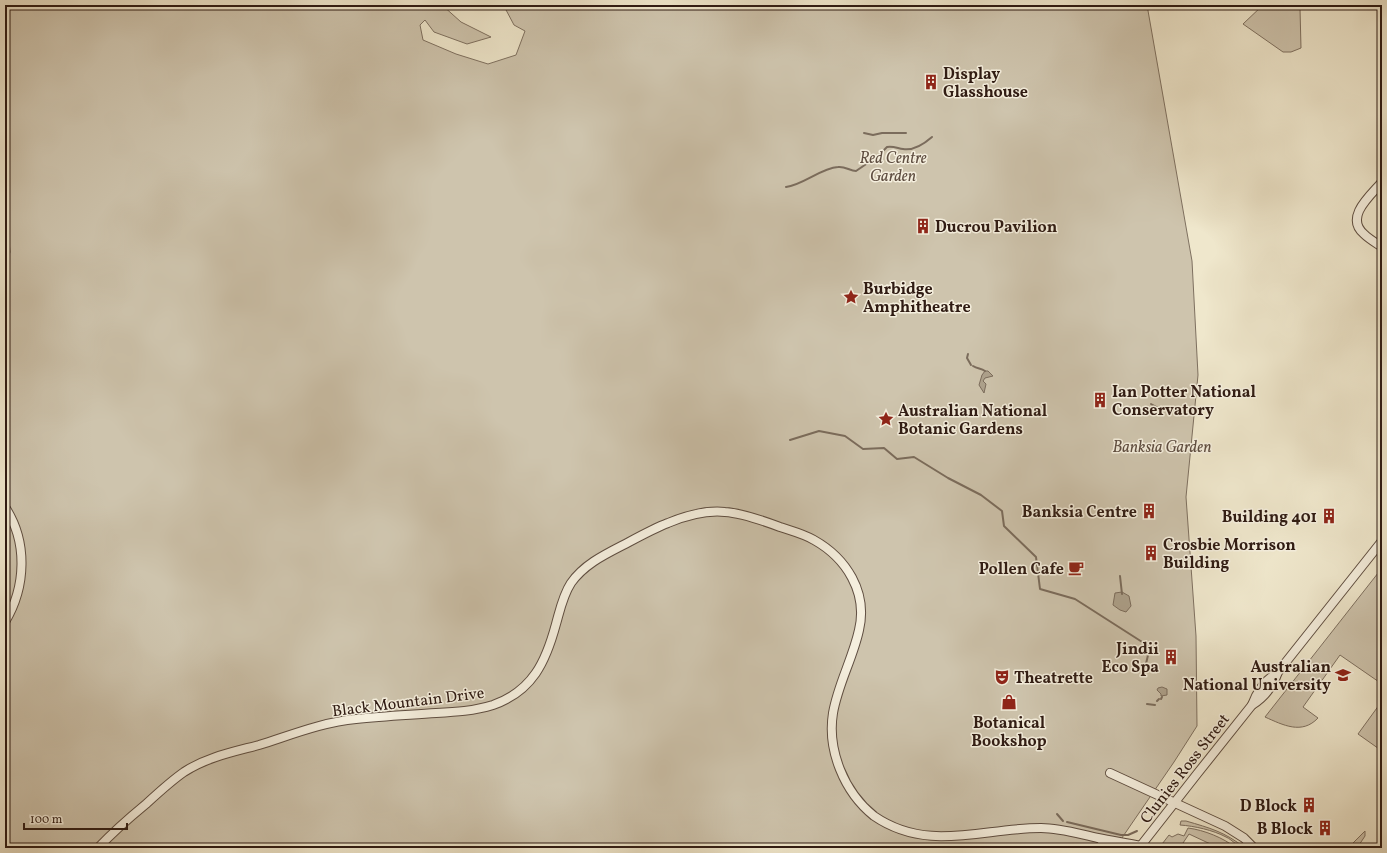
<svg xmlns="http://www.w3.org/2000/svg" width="1387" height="853" font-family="Vollkorn,serif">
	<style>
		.green { fill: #cec4ad; stroke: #7e7060 }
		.water { fill: #aea28d; stroke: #7b6c5c }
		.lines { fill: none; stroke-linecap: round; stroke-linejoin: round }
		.stream { stroke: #7b6c5c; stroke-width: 2 }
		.minor-casing { stroke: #5f4e41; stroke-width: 10 }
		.minor { stroke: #f5efde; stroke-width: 8 }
		.labels { text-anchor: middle; stroke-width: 3; stroke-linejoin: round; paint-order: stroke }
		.poi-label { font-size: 16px; font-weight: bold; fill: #2f1b13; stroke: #f5efde; text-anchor: start }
		.park-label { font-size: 16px; font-style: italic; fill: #5f4e41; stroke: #f5efde }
		.street-label { font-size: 16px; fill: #2f1b13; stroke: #f5efde }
	</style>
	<rect width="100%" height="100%" fill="#efe7cc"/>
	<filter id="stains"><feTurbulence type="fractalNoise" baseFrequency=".005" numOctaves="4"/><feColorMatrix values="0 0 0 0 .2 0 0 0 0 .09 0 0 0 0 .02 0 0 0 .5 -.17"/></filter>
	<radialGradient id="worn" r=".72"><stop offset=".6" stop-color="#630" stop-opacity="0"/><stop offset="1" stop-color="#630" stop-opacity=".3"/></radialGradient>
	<g class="green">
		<polygon points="5,5 442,5 461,22 491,37 467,44 434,32 425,20 420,25 423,40 456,54 488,64 516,55 525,31 514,25 505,8 502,5 1147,5 1192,261 1198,375 1186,497 1196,636 1197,726 1174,762 1115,848 5,848 5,269 10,252 5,200"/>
		<polygon points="1263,5 1266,7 1268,5 1296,5 1300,9 1301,48 1291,52 1283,52 1243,24"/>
		<path d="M1382,568V684L1340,655L1303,707L1318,718C1302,735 1283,725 1265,717Z"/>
		<polygon points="1382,701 1382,751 1358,734"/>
		<path d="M1181,821H1186C1210,828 1225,832 1245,848C1238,848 1233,840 1226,837C1213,830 1194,826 1180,825Z"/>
		<path d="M1188,828C1204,830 1224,838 1236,848H1219L1189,834L1183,843L1192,848H1159L1169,835L1172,837L1178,834L1184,836Z"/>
		<polygon points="1365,831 1365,836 1357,848 1348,848"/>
	</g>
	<g class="water">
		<polygon points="985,371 988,371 993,376 985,378 983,381 986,384 984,393 979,385 982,375"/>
		<polygon points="1122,592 1129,596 1131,606 1126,612 1120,610 1113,605 1115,593"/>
		<polygon points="1162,687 1167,689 1167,695 1161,696 1161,694 1157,690 1158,688"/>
	</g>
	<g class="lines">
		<g class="stream">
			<polyline points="864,133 873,135 882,133 906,133"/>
			<path d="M786,187C803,185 821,168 838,167C845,166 850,171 856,171L878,156L887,147C893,146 897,148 903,149C914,151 924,144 932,137"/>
			<polyline points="968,354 967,358 971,365"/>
			<path d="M973,366C978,369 981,368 985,371"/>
			<polyline points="1151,404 1160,409 1171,408 1177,411"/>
			<polyline points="790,440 819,431 845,436 863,449 884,448 897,459 914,457 948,478 981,495 1002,511 1004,526 1036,557 1040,589 1075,599 1150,647 1143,676"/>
			<polyline points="1120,576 1122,594"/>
			<polyline points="1161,699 1162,697"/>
			<polyline points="1157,701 1159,699"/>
			<polyline points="1147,704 1155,705"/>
			<polyline points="1057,814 1063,821"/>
			<polyline points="1067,822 1121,835 1128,835 1137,831"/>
		</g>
		<defs>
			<g id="minor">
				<path d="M1382,182C1371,195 1344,217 1364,234C1369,239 1376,243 1382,247"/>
				<path d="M5,507C28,542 26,587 5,622"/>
				<path d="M1252,705C1257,691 1265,680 1278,672"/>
				<polyline points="1110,773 1225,826 1244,838 1254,848"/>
				<polyline points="1102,841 1106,845 1116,848"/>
				<path d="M98,848C113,832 129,818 146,804C158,793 171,781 184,772C207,757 233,752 259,745C291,735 323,722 356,719C383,716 409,715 436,713C455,712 474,711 493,705C533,691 546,661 556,624C560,610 563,595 571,583C585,563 608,553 629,542C642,535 655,528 668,523C685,516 706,510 725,512C742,513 764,521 780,527C792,531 804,534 814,540C846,558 868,592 859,630C853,658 838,684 833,713C827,750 844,792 874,816C928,853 982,828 1041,828C1061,828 1079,834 1098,838C1112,841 1127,843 1141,846"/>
				<path d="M1139,848L1197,774L1252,705C1265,697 1273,686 1278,672L1382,541"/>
			</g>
		</defs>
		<use href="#minor" class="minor-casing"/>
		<use href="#minor" class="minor"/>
	</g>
	<defs>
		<symbol id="building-bare" viewBox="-9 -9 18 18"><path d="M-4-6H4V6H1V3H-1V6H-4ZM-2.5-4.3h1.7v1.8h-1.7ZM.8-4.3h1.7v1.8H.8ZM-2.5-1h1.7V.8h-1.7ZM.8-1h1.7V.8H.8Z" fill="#8f2418" stroke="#f5efde" stroke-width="2.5" paint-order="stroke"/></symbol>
		<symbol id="sight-bare" viewBox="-9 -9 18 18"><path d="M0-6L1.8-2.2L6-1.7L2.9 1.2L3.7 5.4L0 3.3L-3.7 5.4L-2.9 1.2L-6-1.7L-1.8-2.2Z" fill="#8f2418" stroke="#f5efde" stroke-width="2.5" paint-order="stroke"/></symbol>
		<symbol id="cafe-bare" viewBox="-9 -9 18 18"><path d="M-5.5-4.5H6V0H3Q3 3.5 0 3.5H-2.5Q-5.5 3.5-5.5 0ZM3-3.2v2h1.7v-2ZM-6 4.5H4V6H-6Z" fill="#8f2418" stroke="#f5efde" stroke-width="2.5" paint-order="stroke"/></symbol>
		<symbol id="university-bare" viewBox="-9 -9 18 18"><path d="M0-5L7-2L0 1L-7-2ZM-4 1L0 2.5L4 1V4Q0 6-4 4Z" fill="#8f2418" stroke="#f5efde" stroke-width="2.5" paint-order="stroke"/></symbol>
		<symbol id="theatre-bare" viewBox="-9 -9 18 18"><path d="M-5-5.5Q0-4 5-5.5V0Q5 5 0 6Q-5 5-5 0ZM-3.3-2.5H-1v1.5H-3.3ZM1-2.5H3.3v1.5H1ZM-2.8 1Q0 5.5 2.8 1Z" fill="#8f2418" stroke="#f5efde" stroke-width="2.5" paint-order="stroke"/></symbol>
		<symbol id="shop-bare" viewBox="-9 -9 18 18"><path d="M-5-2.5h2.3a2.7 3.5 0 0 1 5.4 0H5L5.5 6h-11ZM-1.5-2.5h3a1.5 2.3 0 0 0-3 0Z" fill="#8f2418" stroke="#f5efde" stroke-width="2.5" paint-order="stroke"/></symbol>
	</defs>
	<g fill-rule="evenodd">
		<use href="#building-bare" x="920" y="71" width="22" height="22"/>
		<use href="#building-bare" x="912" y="215" width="22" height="22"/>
		<use href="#sight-bare" x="840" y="286" width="22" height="22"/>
		<use href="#building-bare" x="1089" y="389" width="22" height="22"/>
		<use href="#sight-bare" x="875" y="408" width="22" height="22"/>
		<use href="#building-bare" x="1138" y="500" width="22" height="22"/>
		<use href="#building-bare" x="1318" y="505" width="22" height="22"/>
		<use href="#building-bare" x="1140" y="542" width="22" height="22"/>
		<use href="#cafe-bare" x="1065" y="557" width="22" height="22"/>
		<use href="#building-bare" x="1160" y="646" width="22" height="22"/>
		<use href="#university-bare" x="1332" y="664" width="22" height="22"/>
		<use href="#theatre-bare" x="991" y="666" width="22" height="22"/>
		<use href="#shop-bare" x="998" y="691" width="22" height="22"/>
		<use href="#building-bare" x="1298" y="794" width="22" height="22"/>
		<use href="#building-bare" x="1314" y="817" width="22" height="22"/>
	</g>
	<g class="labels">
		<g class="poi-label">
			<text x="943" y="79">Display<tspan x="943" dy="18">Glasshouse</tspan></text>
			<text x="935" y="232">Ducrou Pavilion</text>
			<text x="863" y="294">Burbidge<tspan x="863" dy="18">Amphitheatre</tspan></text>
			<text x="1112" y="397">Ian Potter National<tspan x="1112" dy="18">Conservatory</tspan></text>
			<text x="898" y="416">Australian National<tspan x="898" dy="18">Botanic Gardens</tspan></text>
			<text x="1137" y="517" text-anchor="end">Banksia Centre</text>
			<text x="1317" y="522" text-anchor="end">Building 401</text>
			<text x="1163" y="550">Crosbie Morrison<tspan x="1163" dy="18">Building</tspan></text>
			<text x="1064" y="574" text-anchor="end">Pollen Cafe</text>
			<text x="1159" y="654" text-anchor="end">Jindii<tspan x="1159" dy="18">Eco Spa</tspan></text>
			<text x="1331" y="672" text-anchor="end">Australian<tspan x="1331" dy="18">National University</tspan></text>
			<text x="1014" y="683">Theatrette</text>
			<text x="1009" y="728" text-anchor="middle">Botanical<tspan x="1009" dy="18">Bookshop</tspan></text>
			<text x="1297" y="811" text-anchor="end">D Block</text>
			<text x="1313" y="834" text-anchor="end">B Block</text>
		</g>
		<g class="park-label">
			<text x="893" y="163">Red Centre<tspan x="893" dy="18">Garden</tspan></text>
			<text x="1162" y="452">Banksia Garden</text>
		</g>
		<g class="street-label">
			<text transform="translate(408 701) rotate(-7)" y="6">Black Mountain Drive</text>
			<text transform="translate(1184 768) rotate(-52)" y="6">Clunies Ross Street</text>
		</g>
	</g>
	<rect width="1387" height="853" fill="none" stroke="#efe7cc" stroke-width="20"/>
	<rect x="6" y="6" width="1375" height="841" fill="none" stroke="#2f1b13" stroke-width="2"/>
	<rect x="10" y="10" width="1367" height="833" fill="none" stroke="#2f1b13"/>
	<path d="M24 823v6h103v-6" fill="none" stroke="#2f1b13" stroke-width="2"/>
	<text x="30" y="823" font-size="12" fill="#2f1b13" stroke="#f5efde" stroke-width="3" paint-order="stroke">100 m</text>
	<rect width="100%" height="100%" filter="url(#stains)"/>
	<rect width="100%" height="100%" fill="url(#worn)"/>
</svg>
